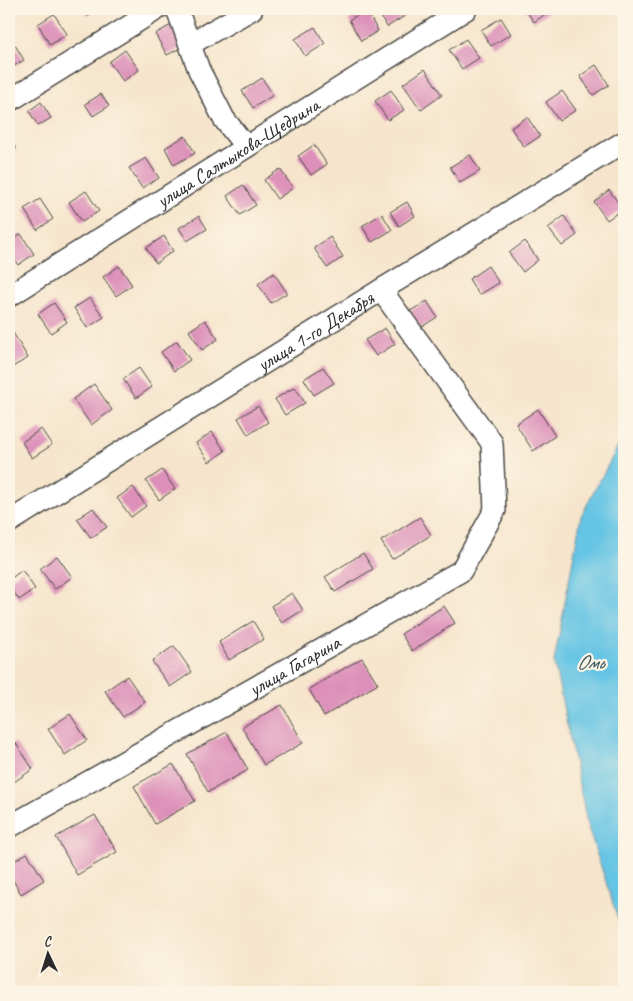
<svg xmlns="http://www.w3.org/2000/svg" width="633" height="1001" font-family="Caveat,sans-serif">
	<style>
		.water { fill: #66c5e4; stroke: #487888 }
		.building { fill: #dc8fb8 }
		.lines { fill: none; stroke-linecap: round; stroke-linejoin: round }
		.minor-casing { stroke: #494743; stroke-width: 24 }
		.minor { stroke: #fff; stroke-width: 21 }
		.labels { text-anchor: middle; stroke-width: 4.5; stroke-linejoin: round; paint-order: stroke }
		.street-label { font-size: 20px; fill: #2b2b2b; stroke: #fcf5e5 }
		.water-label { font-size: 21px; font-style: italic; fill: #3d5962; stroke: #fcf5e5 }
	</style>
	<rect width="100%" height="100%" fill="#fcf5e5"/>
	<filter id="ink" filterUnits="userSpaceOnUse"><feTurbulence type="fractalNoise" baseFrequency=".02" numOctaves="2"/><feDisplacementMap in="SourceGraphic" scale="10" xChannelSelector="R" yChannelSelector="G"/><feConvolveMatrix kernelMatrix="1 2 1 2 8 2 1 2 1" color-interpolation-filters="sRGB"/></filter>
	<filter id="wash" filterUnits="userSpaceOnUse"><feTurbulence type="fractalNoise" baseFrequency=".0096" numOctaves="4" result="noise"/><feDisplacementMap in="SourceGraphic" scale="20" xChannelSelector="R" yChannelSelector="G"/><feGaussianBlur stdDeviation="1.12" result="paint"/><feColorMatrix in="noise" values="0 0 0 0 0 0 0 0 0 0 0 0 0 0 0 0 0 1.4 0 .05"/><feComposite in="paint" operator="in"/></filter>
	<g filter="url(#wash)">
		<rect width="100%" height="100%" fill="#f6e5cc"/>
		<polygon class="water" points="624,435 624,937 588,827 554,662 581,516"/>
		<g id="blocks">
			<g class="building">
				<polygon points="84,9 99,9 88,16"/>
				<polygon points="376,9 416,9 387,27"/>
				<polygon points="525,9 548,9 550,11 534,22"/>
				<polygon points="366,10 378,31 361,41 349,20"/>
				<polygon points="54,14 67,34 50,45 38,24"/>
				<polygon points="501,18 511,34 491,46 481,30"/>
				<polygon points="173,24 184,46 167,55 155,34"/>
				<polygon points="315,27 325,44 305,56 295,39"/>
				<polygon points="466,39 479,58 462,69 449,50"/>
				<polygon points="15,45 24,60 9,69 9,49"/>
				<polygon points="125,50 139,70 123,81 109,62"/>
				<polygon points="596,65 609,85 593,95 580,76"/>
				<polygon points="425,69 442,95 421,110 403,84"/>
				<polygon points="262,78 273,95 253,108 242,91"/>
				<polygon points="391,90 404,110 388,120 375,101"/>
				<polygon points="562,91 576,110 559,121 546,102"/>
				<polygon points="101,94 109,106 93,116 85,104"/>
				<polygon points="41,102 51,118 38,126 29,111"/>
				<polygon points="527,117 540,136 524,147 511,128"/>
				<polygon points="185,136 195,153 174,165 165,148"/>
				<polygon points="9,138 16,149 9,153"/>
				<polygon points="314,145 327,164 311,175 298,156"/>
				<polygon points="470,155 480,171 460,183 450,167"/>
				<polygon points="146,158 159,178 142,188 129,168"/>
				<polygon points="280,169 293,188 277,199 264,180"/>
				<polygon points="243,185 256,205 240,215 227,196"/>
				<polygon points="609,190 623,209 607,220 594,202"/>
				<polygon points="86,191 99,211 82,222 69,202"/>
				<polygon points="40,199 53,219 37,230 24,209"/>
				<polygon points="407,202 415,216 399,226 390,212"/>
				<polygon points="382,214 392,230 372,242 362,226"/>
				<polygon points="199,216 207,229 187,241 179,228"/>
				<polygon points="564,216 577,235 562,246 548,228"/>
				<polygon points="21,234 34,254 18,265 9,251 9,243"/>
				<polygon points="164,236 173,251 156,263 146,248"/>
				<polygon points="330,237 343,257 327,268 314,248"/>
				<polygon points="525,241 538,260 523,272 509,253"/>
				<polygon points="119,266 132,285 116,296 103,277"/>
				<polygon points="488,266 499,283 479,295 469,279"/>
				<polygon points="274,273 287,293 271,303 258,284"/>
				<polygon points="90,298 104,317 87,328 74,308"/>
				<polygon points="427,301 437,317 417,330 407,313"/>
				<polygon points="54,303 67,322 51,333 38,314"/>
				<polygon points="205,320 218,339 202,350 189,331"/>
				<polygon points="385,328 395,344 376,356 365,340"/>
				<polygon points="12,331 28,358 9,369 9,332"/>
				<polygon points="177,341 190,360 174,371 161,352"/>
				<polygon points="323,367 334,383 314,395 304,379"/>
				<polygon points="139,368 152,387 136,398 123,379"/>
				<polygon points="94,384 112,410 91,425 73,399"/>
				<polygon points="295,387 305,403 285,415 275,399"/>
				<polygon points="258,406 268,422 248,435 238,418"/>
				<polygon points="538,409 555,436 533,451 516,424"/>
				<polygon points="41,429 52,445 32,458 22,442"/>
				<polygon points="212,432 225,451 209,462 196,443"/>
				<polygon points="162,470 175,489 159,500 146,481"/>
				<polygon points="133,487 146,506 131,517 117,498"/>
				<polygon points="93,508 107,527 91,538 77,519"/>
				<polygon points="420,517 431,535 392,559 381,541"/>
				<polygon points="363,553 373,569 335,592 325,577"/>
				<polygon points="57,556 72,577 55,589 40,569"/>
				<polygon points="22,570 35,589 19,600 9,585 9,580"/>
				<polygon points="292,593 303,610 282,623 271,606"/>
				<polygon points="444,606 455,623 412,651 401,634"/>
				<polygon points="253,621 264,639 229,660 219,642"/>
				<polygon points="174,646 192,672 170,687 152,661"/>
				<polygon points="362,658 378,684 324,716 309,689"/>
				<polygon points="127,676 145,702 123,717 105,691"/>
				<polygon points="282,705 303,743 264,765 242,727"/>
				<polygon points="70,714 87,740 65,755 48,729"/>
				<polygon points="227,732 248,770 208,792 187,754"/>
				<polygon points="15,742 33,769 11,784 9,781 9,746"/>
				<polygon points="173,764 195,801 155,824 134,786"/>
				<polygon points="95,815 117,852 77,875 56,837"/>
				<polygon points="27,853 44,880 21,894 9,873 9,864"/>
			</g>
		</g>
	</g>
	<g filter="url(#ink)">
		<use href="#blocks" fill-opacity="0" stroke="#494743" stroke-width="1"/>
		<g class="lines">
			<defs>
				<g id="minor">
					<polyline points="177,9 199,70 224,119 246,147"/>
					<polyline points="190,44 252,9"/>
					<polyline points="9,101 157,9"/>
					<path id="s1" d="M9,296L466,9"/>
					<path id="s2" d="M9,522L381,290L624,142"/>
					<path id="s3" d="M9,827L461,571L495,510L492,443L381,290"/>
				</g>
			</defs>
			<use href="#minor" class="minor-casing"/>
			<use href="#minor" class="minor"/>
		</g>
	</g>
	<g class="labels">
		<g class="street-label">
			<text dy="7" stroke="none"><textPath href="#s1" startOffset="270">улица Салтыкова-Щедрина</textPath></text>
			<text dy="7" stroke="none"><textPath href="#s2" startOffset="361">улица 1-го Декабря</textPath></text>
			<text dy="7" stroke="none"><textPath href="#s3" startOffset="328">улица Гагарина</textPath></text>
		</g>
		<g class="water-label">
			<text x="590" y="669">Омь</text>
		</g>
	</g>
	<rect width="633" height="1001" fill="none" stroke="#fcf5e5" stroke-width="30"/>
	<g transform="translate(48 954) rotate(356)" stroke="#fcf5e5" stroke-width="4" paint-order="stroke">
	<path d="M0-4L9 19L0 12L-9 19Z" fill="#2b2b2b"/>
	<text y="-8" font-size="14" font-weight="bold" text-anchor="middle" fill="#2b2b2b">С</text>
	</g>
</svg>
